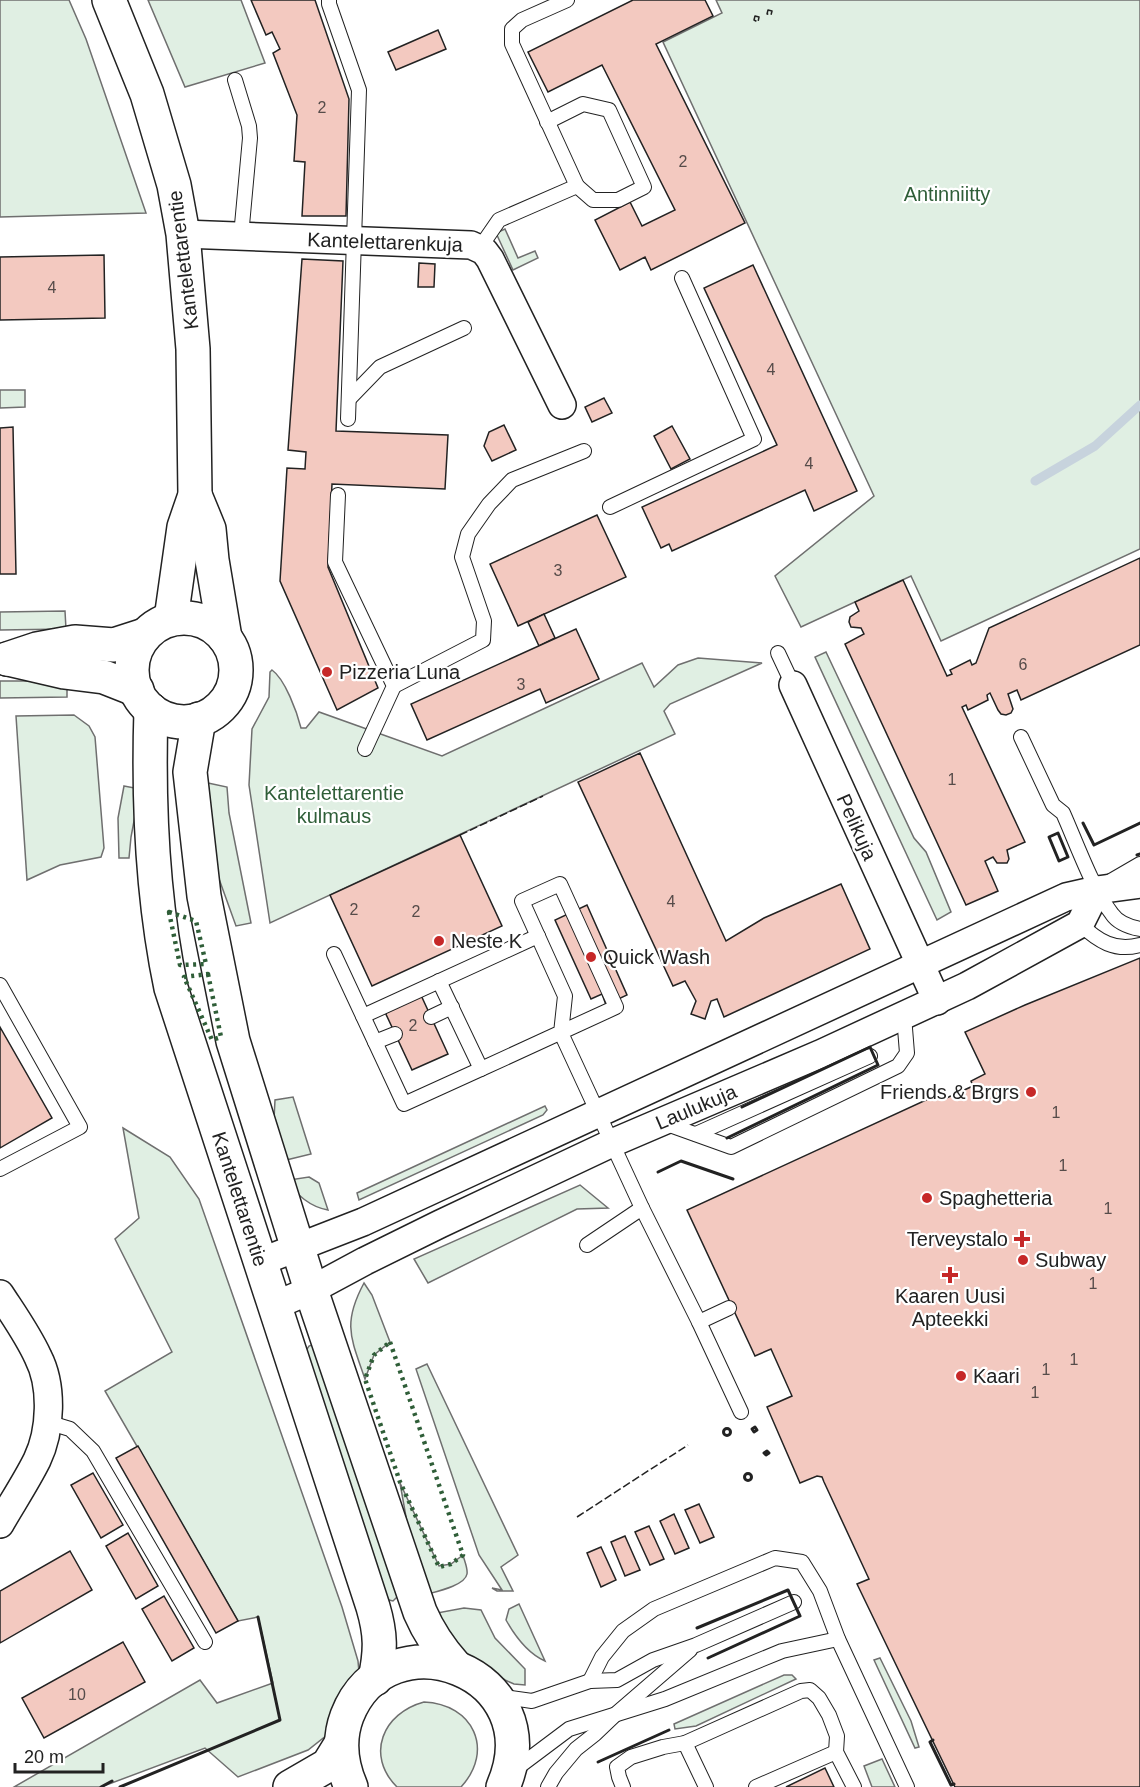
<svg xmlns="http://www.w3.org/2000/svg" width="1140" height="1787" font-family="Arial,sans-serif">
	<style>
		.green { fill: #e0efe3; stroke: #6f6f6f; stroke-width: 1.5 }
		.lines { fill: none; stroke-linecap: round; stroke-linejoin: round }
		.stream { stroke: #c7d3dd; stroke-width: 9 }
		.building { fill: #f3c9c0; stroke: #222; stroke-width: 1.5 }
		.service-casing { stroke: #222; stroke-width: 16 }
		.minor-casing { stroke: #222; stroke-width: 30 }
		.tertiary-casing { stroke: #222; stroke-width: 36 }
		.secondary-casing { stroke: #222; stroke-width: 36 }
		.trunk-casing { stroke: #222; stroke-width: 36 }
		.service { stroke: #fff; stroke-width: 14 }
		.minor { stroke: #fff; stroke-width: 27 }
		.tertiary { stroke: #fff; stroke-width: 33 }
		.secondary { stroke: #fff; stroke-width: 33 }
		.trunk { stroke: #fff; stroke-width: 33 }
		.hedge { stroke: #2f5e38; stroke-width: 4.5; stroke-dasharray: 3 4.5; stroke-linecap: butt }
		.fence { stroke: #222; stroke-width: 1.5; stroke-dasharray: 8 3; stroke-linecap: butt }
		.wall { stroke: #222; stroke-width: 3 }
		.poi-dot { fill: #c62828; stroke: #fff; stroke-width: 2 }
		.labels { text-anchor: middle; stroke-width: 4.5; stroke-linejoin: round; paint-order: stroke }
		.number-label { font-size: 16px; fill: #564c4a }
		.park-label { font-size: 20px; fill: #2f5e38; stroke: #fff }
		.street-label { font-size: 20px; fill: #222; stroke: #fff }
		.poi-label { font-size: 20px; fill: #222; stroke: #fff; text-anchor: start }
	</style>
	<rect width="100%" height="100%" fill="#fff"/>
	<g class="green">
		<polygon points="0,0 69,0 86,39 146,213 0,217"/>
		<polygon points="148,0 241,0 265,63 185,87"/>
		<polygon points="716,0 1140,0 1140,549 941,641 911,576 801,627 775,576 874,496 663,42 722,13"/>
		<polygon points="505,229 518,258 535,251 538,258 513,270 496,233"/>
		<polygon points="0,390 25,390 25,407 0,408"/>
		<polygon points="65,611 66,629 0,630 0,612"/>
		<polygon points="826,652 914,838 926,852 951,912 937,920 815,657"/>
		<path d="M698,658L762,663L670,704L664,711L675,734L270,923L249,785L252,729L269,697L270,672L272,670C285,679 297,712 301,728H306L319,712L442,756L642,663L654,687L678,665Z"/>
		<polygon points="0,681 67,681 67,697 0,698"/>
		<polygon points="74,715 89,726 95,737 104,848 101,857 60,865 27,880 16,716"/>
		<polygon points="208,783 227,787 229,813 251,923 236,926 218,876"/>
		<polygon points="124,786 140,789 131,837 129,858 119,858 118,818"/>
		<polygon points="293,1097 311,1154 282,1161 274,1119 275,1100"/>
		<polygon points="545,1106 547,1110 543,1115 359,1200 357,1193"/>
		<polygon points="123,1128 170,1157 199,1199 342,1607 358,1661 359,1672 327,1735 308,1750 238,1777 205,1748 101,1787 14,1787 200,1680 217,1703 273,1683 258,1617 238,1621 105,1391 172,1352 115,1239 139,1218"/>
		<path d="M309,1177L319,1183L328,1210C311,1207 295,1195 289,1180Z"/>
		<polygon points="580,1185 608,1208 577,1209 428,1283 414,1259"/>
		<path d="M364,1283L372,1295L390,1342L374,1355L365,1379C351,1338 342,1324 364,1283Z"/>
		<polygon points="317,1343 399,1595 393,1601 389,1600 387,1597 380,1598 305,1352 309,1346"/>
		<polygon points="427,1364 518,1555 501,1567 513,1591 497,1591 492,1588 502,1590 479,1555 416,1369"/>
		<path d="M400,1483L439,1566L451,1564L463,1555C464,1560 468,1568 467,1574C465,1586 434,1592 424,1595L414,1562Z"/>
		<path d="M519,1604L545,1661C527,1653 515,1636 506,1620L509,1609Z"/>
		<polygon points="464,1608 481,1610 495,1638 525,1669 525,1685 514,1684 505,1680 458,1652 437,1613"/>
		<polygon points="880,1658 911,1721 919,1747 915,1748 874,1660"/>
		<polygon points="784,1675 792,1675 796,1679 696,1726 675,1729 674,1724"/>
		<path d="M424,1702C473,1704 495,1750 461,1787H397C365,1755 383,1713 424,1702Z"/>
		<polygon points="882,1759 895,1787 872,1787 864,1766"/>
	</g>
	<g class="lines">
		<polyline class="stream" points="1035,481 1095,446 1140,405"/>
	</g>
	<g class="building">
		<polygon points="251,0 315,0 349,99 346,216 302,216 305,162 294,161 297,115 273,53 280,49 272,32 266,35"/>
		<polygon points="633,0 705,0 713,16 656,44 745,223 651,270 645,257 620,270 595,220 630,202 642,226 675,210 602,65 548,92 528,52"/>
		<polygon points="438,30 446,49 396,70 388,52"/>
		<polygon points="104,255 105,318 0,320 0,257"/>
		<polygon points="302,259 343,261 336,431 448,435 445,489 332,484 328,567 378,688 337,710 280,581 287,468 305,469 306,452 288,450"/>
		<polygon points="419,263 435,264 434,287 418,287"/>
		<polygon points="753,265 857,491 814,511 805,490 672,551 669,544 661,548 642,507 777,445 704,288"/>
		<polygon points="604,398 612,413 592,422 585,407"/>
		<polygon points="504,425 516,450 492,461 484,446 489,432"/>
		<polygon points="672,426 690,459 671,469 654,436"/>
		<polygon points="13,427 16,574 0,574 0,428"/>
		<polygon points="597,515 626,577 518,626 490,564"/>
		<polygon points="1140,558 1140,645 1021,700 1017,690 1008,694 1013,709 1011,713 1006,715 1001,714 998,710 990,693 987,695 988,700 968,710 966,705 962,707 1025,842 1007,850 1009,859 1007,863 997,863 993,857 985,861 998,891 966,905 845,644 864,634 861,628 851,627 849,622 850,617 859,611 855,602 903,580 947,676 952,674 950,670 970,660 972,665 976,663 989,628"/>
		<polygon points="544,614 555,638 539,646 528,622"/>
		<polygon points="576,629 599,679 546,703 540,689 427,740 411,704"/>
		<polygon points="640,753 726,941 764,918 841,884 870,949 724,1017 717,999 711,1001 705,1019 691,1014 696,1001 685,981 673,986 578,782"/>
		<polygon points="460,835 502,926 372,986 330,895"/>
		<polygon points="587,905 627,995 606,1005 602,994 591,999 555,920"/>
		<polygon points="1140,958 1140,1787 955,1787 857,1584 869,1579 824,1482 822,1477 817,1476 800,1483 767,1407 792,1396 771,1349 755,1356 687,1210 939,1094 942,1100 973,1086 971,1081 985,1074 965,1032 1025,1005"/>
		<polygon points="420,993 448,1054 412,1070 384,1010"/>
		<polygon points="0,1027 52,1118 0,1148"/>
		<polygon points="138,1446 238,1621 216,1633 116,1458"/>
		<polygon points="93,1473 123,1525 101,1538 71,1485"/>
		<polygon points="699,1504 714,1537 700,1543 685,1510"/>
		<polygon points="674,1514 689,1548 675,1554 660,1521"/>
		<polygon points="649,1526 664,1559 650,1565 635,1532"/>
		<polygon points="128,1533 158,1586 136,1599 106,1546"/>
		<polygon points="625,1536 640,1570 625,1576 611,1542"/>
		<polygon points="601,1547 616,1580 601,1587 587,1553"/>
		<polygon points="70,1551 92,1590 0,1643 0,1591"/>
		<polygon points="164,1596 194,1648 172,1661 142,1609"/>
		<polygon points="123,1642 145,1682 44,1738 22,1698"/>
		<polygon points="825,1768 834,1787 786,1787"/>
	</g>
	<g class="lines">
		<defs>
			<g id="service">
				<polyline points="329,0 329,4 359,90 348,419"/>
				<polyline points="235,80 249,126 250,138 241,236"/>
				<polyline points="547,122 583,104 609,110 644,187 618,200 593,200 577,186"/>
				<polyline points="479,249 499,220 577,186 512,44 512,29 522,20 567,0"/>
				<polyline points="349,399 380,367 464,328"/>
				<polyline points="338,495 335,562 394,686 365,749"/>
				<polyline points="610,507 754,439 682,278"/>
				<polyline points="778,653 793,685"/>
				<polyline points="394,686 483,640 484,621 462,557 468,534 489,504 512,480 584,451"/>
				<path d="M1021,737L1053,805L1063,813C1076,842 1093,890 1112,914C1118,923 1130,927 1140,929"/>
				<polyline points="1109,882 1140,864"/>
				<path d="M1080,924C1098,941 1115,952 1140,945"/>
				<polyline points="334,954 404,1104 481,1069"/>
				<polyline points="439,981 481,1069 616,1007 560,884 522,901 565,996 561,1033 642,1208 699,1322 741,1412"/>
				<polyline points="0,985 80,1127 0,1169"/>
				<polyline points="363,1016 538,936"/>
				<polyline points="431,1017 452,1007"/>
				<polyline points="375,1042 395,1034"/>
				<polyline points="664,1123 731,1147 898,1066 907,1053 904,1016"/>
				<polyline points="696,1134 870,1056"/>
				<polyline points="587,1245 642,1208"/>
				<polyline points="699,1322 729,1308"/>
				<polyline points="47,1422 70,1429 93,1451 205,1642"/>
				<polyline points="590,1681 602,1657 623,1631 654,1609 775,1558 802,1562 820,1591 838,1639 907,1787"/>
				<polyline points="498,1696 532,1701 590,1681 617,1680 653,1660 696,1645 794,1602"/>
				<polyline points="685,1743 706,1787"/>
				<polyline points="513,1771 569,1729 665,1699 782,1651 838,1639"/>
				<polyline points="548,1787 556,1773 576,1749 595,1734 617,1713 690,1650"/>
				<polyline points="623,1787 619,1777 617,1767 631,1757 663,1747 685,1743 801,1691 810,1690 819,1698 829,1715 837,1736 836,1752 854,1787"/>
				<polyline points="756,1787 836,1752"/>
			</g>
			<g id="minor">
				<polyline points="183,234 471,245 484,251 490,259 562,405"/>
				<polyline points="793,685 937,1001"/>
				<polyline points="260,1262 363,1222 1066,897 1097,890 1140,884"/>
				<path d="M0,1294C13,1314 28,1335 38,1357C53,1386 51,1431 37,1460C26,1482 12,1503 0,1524"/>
				<polyline points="276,1305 311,1290 365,1261 440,1224 612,1143 820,1054 967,986 1080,924 1097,890"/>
			</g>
			<g id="tertiary">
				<polyline points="7,659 37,649 75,642 114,645 145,635"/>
				<polyline points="8,659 64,672 104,677 137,690"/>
			</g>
			<g id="secondary">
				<polyline points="109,0 147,94 174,185 183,234 193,349 195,495 184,527 171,619"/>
				<polyline points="195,495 209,529 212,560 225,638"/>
				<circle cx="184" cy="670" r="52"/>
				<path d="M151,710C148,802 152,897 171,988L373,1607C381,1634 381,1651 375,1679"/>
				<path d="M199,719L190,772L204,896L233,1041L311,1290L420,1612C429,1633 440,1649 455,1666"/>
				<path d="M351,1787C341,1764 338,1740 347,1716C388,1611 553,1672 503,1787"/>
			</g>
			<polyline id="trunk" points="290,1787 328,1765 341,1744"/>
		</defs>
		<use href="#service" class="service-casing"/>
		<use href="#minor" class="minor-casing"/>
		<use href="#tertiary" class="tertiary-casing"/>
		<use href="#secondary" class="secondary-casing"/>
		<use href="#trunk" class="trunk-casing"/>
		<use href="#service" class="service"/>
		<use href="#minor" class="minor"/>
		<use href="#tertiary" class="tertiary"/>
		<use href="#secondary" class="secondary"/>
		<use href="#trunk" class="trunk"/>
		<g class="hedge">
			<polygon points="169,912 196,921 206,964 180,965"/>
			<polygon points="208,974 221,1037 212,1040 184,977"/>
			<polygon points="390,1342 463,1555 451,1564 439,1567 400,1482 365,1379 374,1355"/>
		</g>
		<g class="fence">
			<polygon points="768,10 772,11 771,15 767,14"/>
			<polygon points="755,16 759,17 758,22 754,20"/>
			<polyline points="460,835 543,796"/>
			<polyline points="577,1517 688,1445"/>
		</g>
		<g class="wall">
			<polyline points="1083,823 1094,845 1140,823"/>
			<polygon points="1058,833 1068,857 1059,861 1049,837"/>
			<polyline points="1137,855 1140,854"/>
			<polyline points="727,1138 878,1065 870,1047 742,1107"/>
			<polyline points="658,1172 681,1161 733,1179"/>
			<polygon points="755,1427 757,1430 754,1432 752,1429"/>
			<circle cx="727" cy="1432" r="3.5"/>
			<polygon points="767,1451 769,1453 766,1455 764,1453"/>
			<circle cx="748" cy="1477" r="3.5"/>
			<polyline points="697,1628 788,1590 800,1616 708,1658"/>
			<polyline points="933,1740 930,1742 951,1785 954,1784"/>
			<polyline points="598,1762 669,1730"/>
			<polyline points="101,1787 112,1781"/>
			<polyline points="120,1787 280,1720 258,1617"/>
		</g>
	</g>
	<g class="poi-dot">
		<circle cx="327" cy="672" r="6"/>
		<circle cx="439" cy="941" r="6"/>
		<circle cx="591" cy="957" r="6"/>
		<circle cx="1031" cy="1092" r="6"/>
		<circle cx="927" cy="1198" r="6"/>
		<path d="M1019 1230h6v6h6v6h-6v6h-6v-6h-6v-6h6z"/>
		<circle cx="1023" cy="1260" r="6"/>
		<path d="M947 1266h6v6h6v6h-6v6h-6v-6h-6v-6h6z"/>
		<circle cx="961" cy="1376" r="6"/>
	</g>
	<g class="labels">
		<g class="number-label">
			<text x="322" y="113">2</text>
			<text x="683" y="167">2</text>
			<text x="52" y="293">4</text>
			<text x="771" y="375">4</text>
			<text x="809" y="469">4</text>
			<text x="558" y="576">3</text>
			<text x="1023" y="670">6</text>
			<text x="521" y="690">3</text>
			<text x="952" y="785">1</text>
			<text x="671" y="907">4</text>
			<text x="354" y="915">2</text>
			<text x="416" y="917">2</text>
			<text x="413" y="1031">2</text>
			<text x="1056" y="1118">1</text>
			<text x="1063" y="1171">1</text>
			<text x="1108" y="1214">1</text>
			<text x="1093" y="1289">1</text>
			<text x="1074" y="1365">1</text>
			<text x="1046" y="1375">1</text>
			<text x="1035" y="1398">1</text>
			<text x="77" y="1700">10</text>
		</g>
		<g class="park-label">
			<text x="947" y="201">Antinniitty</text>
			<text x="334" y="800">Kantelettarentie<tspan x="334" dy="23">kulmaus</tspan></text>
		</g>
		<g class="street-label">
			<text transform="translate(385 242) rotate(2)" y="7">Kantelettarenkuja</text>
			<text transform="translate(183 260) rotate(-97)" y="7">Kantelettarentie</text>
			<text transform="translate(857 827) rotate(66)" y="7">Pelikuja</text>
			<text transform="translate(696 1107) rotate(-23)" y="7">Laulukuja</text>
			<text transform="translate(240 1199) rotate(72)" y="7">Kantelettarentie</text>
		</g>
		<g class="poi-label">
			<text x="339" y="679">Pizzeria Luna</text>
			<text x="451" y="948">Neste K</text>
			<text x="603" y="964">Quick Wash</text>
			<text x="1019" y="1099" text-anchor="end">Friends &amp; Brgrs</text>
			<text x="939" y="1205">Spaghetteria</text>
			<text x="1008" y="1246" text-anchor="end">Terveystalo</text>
			<text x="1035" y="1267">Subway</text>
			<text x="950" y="1303" text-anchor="middle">Kaaren Uusi<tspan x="950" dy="23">Apteekki</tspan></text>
			<text x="973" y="1383">Kaari</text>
		</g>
	</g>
	<path d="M15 1763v9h88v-9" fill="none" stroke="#222222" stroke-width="3"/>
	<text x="24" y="1763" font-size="18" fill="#222222" stroke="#ffffff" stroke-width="4.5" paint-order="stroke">20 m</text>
</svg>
